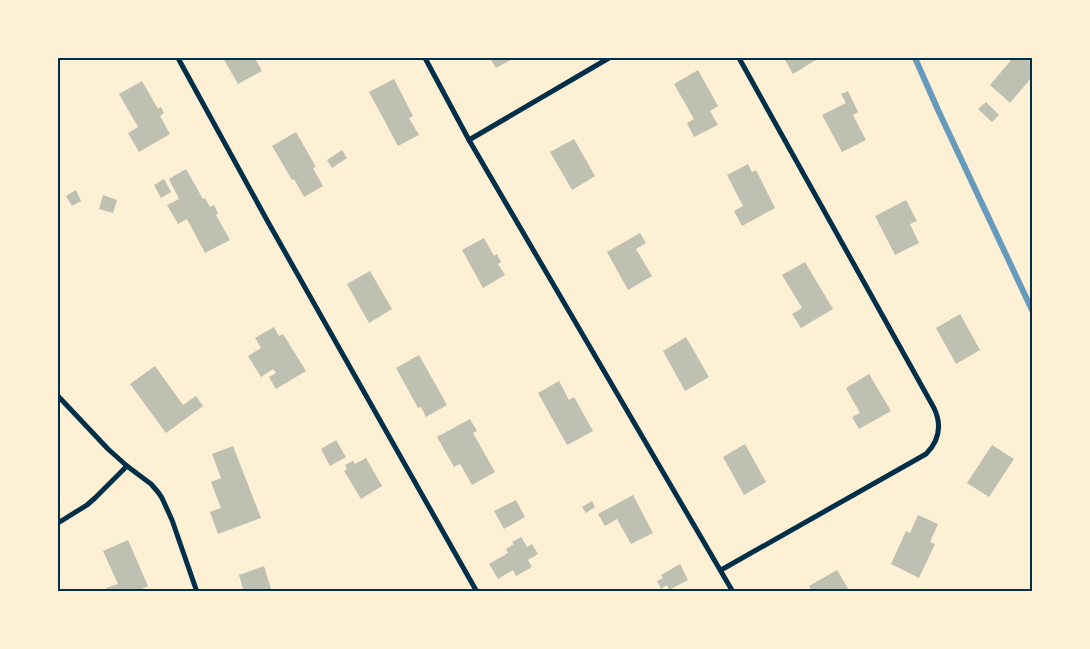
<svg xmlns="http://www.w3.org/2000/svg" width="1090" height="649" font-family="'Work Sans',sans-serif">
	<style>
		.lines { fill: none; stroke-linecap: round; stroke-linejoin: round }
		.stream { stroke: #669bbc; stroke-width: 6 }
		.building { fill: #bec0b2 }
		.minor { stroke: #003049; stroke-width: 5 }
		.neatline { fill: none; stroke: #003049; stroke-width: 2 }
	</style>
	<rect width="100%" height="100%" fill="#fdf0d5"/>
	<g class="lines">
		<polyline class="stream" points="915,58 938,110 1032,310"/>
	</g>
	<g class="building">
		<polygon points="223,58 255,58 262,71 238,84"/>
		<polygon points="490,58 514,58 496,68"/>
		<polygon points="784,58 815,58 816,60 793,74"/>
		<polygon points="1013,58 1026,58 1032,63 1032,77 1010,103 990,85"/>
		<polygon points="698,70 718,106 710,111 718,125 694,137 687,123 694,119 674,84"/>
		<polygon points="394,79 413,116 409,118 419,135 398,146 369,92"/>
		<polygon points="142,81 158,109 161,107 164,113 160,116 170,134 139,152 128,133 138,127 119,94"/>
		<polygon points="848,91 858,112 853,115 866,140 842,152 822,115 846,103 841,94"/>
		<polygon points="986,102 999,115 992,122 978,109"/>
		<polygon points="296,132 316,167 313,168 323,186 304,197 294,179 292,180 272,146"/>
		<polygon points="574,139 595,176 572,190 550,152"/>
		<polygon points="342,150 347,158 332,168 327,160"/>
		<polygon points="748,164 752,172 756,170 775,208 742,226 734,211 743,206 727,175"/>
		<polygon points="186,169 203,199 205,198 210,207 214,205 218,213 216,215 230,240 205,253 187,219 178,224 167,205 179,199 169,179"/>
		<polygon points="164,179 171,192 161,198 154,185"/>
		<polygon points="76,190 81,201 72,206 66,196"/>
		<polygon points="103,195 117,200 113,213 99,209"/>
		<polygon points="906,200 917,221 910,224 919,243 895,255 875,216"/>
		<polygon points="640,233 646,243 636,249 652,276 628,290 607,252"/>
		<polygon points="484,238 494,256 497,254 501,262 498,264 505,275 483,288 462,250"/>
		<polygon points="805,262 833,309 801,328 792,314 802,308 782,275"/>
		<polygon points="370,271 392,309 369,323 347,284"/>
		<polygon points="960,314 980,350 956,364 936,328"/>
		<polygon points="274,327 279,336 283,334 306,371 276,389 269,377 276,373 273,369 261,377 248,356 261,348 255,338"/>
		<polygon points="686,337 709,377 685,391 663,351"/>
		<polygon points="419,355 447,405 426,417 421,407 418,408 396,368"/>
		<polygon points="155,366 183,405 196,396 203,406 166,433 130,384"/>
		<polygon points="869,374 891,411 859,429 852,417 860,413 846,388"/>
		<polygon points="559,381 569,400 574,397 593,431 567,445 538,393"/>
		<polygon points="470,419 477,431 473,433 495,472 472,485 460,464 454,467 437,437"/>
		<polygon points="336,440 346,457 330,466 321,449"/>
		<polygon points="745,444 766,482 744,495 723,457"/>
		<polygon points="992,445 1014,459 989,497 967,483"/>
		<polygon points="233,446 261,518 218,534 210,512 221,508 211,482 221,478 212,454"/>
		<polygon points="366,458 382,486 361,499 344,471 347,469 345,465 353,461 355,464"/>
		<polygon points="633,495 653,533 631,544 617,519 605,526 598,514"/>
		<polygon points="516,500 525,517 504,529 494,511"/>
		<polygon points="592,501 595,507 586,513 582,507"/>
		<polygon points="918,515 938,524 930,542 935,544 919,578 891,564 906,531 910,533"/>
		<polygon points="521,537 527,547 532,544 538,554 528,560 532,567 516,576 513,570 498,579 489,564 508,553 506,549 514,544 512,542"/>
		<polygon points="128,540 148,586 136,592 107,592 106,588 118,584 103,551"/>
		<polygon points="680,564 688,580 669,590 667,585 661,589 657,581 663,578 661,575"/>
		<polygon points="264,566 272,592 244,592 239,575"/>
		<polygon points="837,570 850,592 812,592 809,586"/>
	</g>
	<g class="lines">
		<g class="minor">
			<polyline points="178,58 268,222 477,592"/>
			<polyline points="425,58 469,140 733,592"/>
			<polyline points="469,140 609,58"/>
			<polyline points="58,396 108,449 127,466 151,484 158,492 162,498 172,520 197,592"/>
			<polyline points="58,523 87,505 95,498 127,466"/>
			<path d="M721,570L926,454C939,441 942,425 934,408L739,58"/>
		</g>
	</g>
	<rect width="1090" height="649" fill="none" stroke="#fdf0d5" stroke-width="118"/>
	<rect x="59" y="59" width="972" height="531" class="neatline"/>
</svg>
